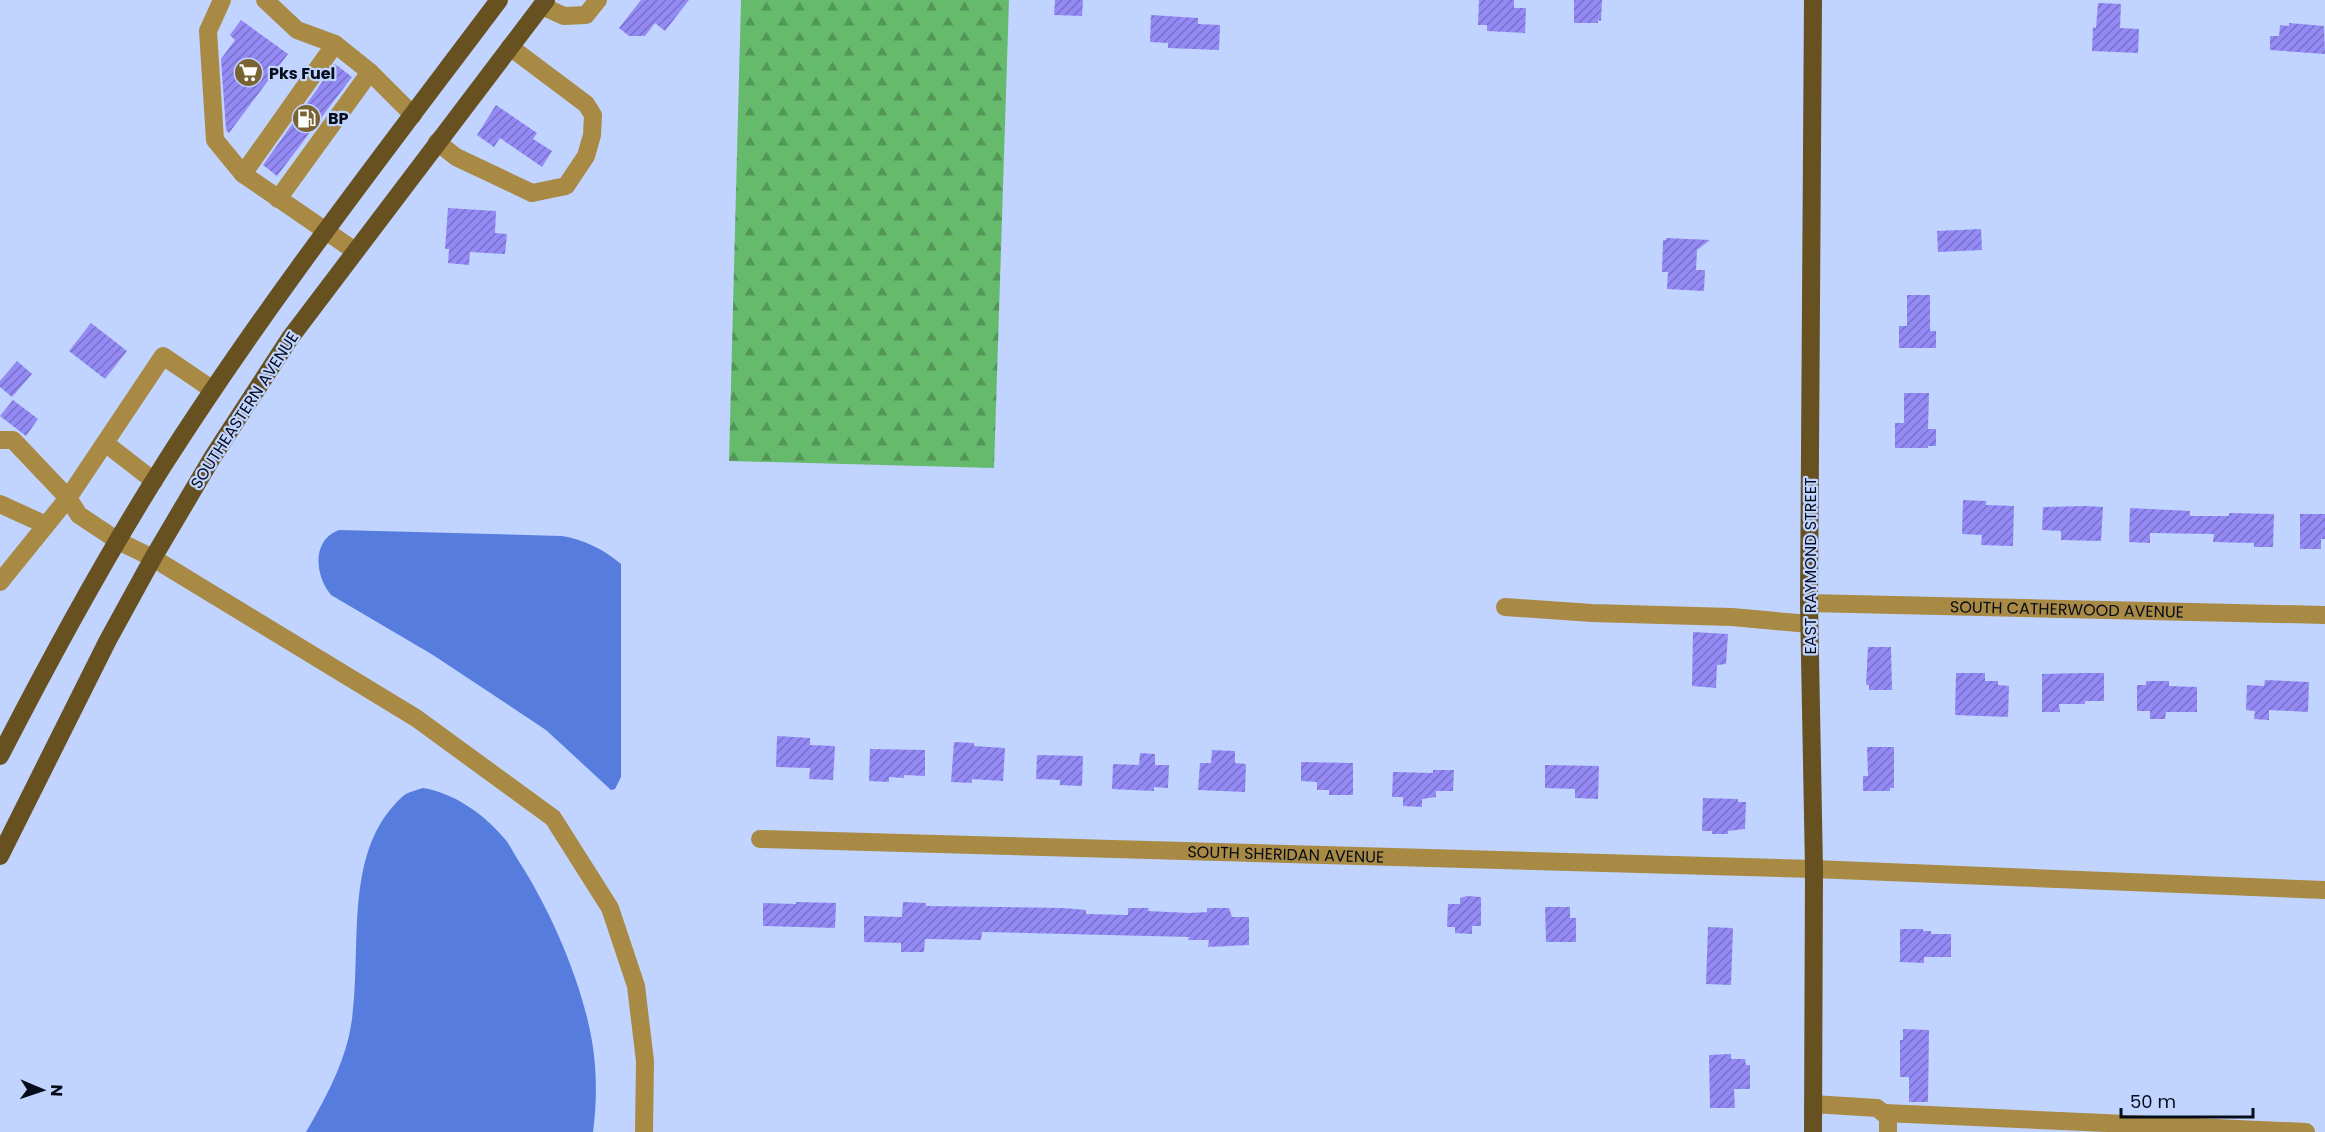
<svg xmlns="http://www.w3.org/2000/svg" width="2325" height="1132" font-family="Poppins,sans-serif">
	<style>
		.forest { fill: url(#forest-firs) }
		.water { fill: #567dde }
		.building { fill: url(#building-hatch) }
		.lines { fill: none; stroke-linecap: round; stroke-linejoin: round }
		.minor { stroke: #a88a44; stroke-width: 18 }
		.major { stroke: #675120; stroke-width: 18 }
		.labels { text-anchor: middle; stroke-width: 4.5; stroke-linejoin: round; paint-order: stroke }
		.poi-label { font-size: 16px; font-weight: bold; fill: #060c1a; stroke: #c0d4ff; text-anchor: start }
		.street-label { font-size: 16px; fill: #060c1a; stroke: #c0d4ff }
	</style>
	<defs>
		<pattern id="forest-firs" width="22" height="20" patternUnits="userSpaceOnUse" patternTransform="scale(1.5)"><rect width="22" height="20" fill="#66ba6c"/><path d="M5 1l3.5 6h-7zM16 11l3.5 6h-7z" fill="#529658"/></pattern>
		<pattern id="building-hatch" width="6" height="6" patternUnits="userSpaceOnUse" patternTransform="scale(1.5)"><rect width="6" height="6" fill="#948af5"/><path d="M-1 1l2-2M0 6l6-6M5 7l2-2" fill="none" stroke="#776fc6"/></pattern>
	</defs>
	<rect width="100%" height="100%" fill="#c0d4ff"/>
	<polygon class="forest" points="741,0 1009,0 994,468 729,461"/>
	<g class="water">
		<path d="M339,530L562,536C583,539 605,550 621,564V777L615,789L611,790L546,730L433,655L331,595C315,576 311,540 339,530Z"/>
		<path d="M423,788C453,793 483,813 503,837C509,843 513,852 518,860C550,909 582,982 592,1041C597,1070 597,1103 593,1132H306C323,1103 341,1070 349,1036C366,959 338,856 402,797C407,792 417,790 423,788Z"/>
	</g>
	<g class="building">
		<polygon points="641,0 689,0 665,31 655,23 645,36 629,36 619,28"/>
		<polygon points="1055,0 1083,0 1082,16 1054,15"/>
		<polygon points="1479,0 1514,0 1514,8 1526,8 1525,33 1487,31 1487,25 1478,25"/>
		<polygon points="1574,0 1602,0 1601,21 1598,20 1598,23 1574,23"/>
		<polygon points="2098,3 2121,4 2120,28 2139,29 2138,53 2092,51 2093,27 2096,28"/>
		<polygon points="1151,15 1198,18 1198,24 1220,25 1219,50 1168,48 1168,43 1150,42"/>
		<polygon points="241,20 288,54 229,133 226,130 221,59 235,40 230,35"/>
		<polygon points="2289,23 2324,26 2325,54 2270,50 2270,36 2279,36 2280,25 2289,26"/>
		<polygon points="335,64 352,77 277,176 263,165"/>
		<polygon points="496,105 537,133 533,139 552,151 542,167 500,138 494,147 477,135"/>
		<polygon points="448,208 496,211 495,233 507,234 505,254 470,252 469,265 448,263 449,249 445,249"/>
		<polygon points="1981,229 1982,250 1938,252 1937,231"/>
		<polygon points="1666,238 1710,240 1697,250 1696,270 1705,270 1704,291 1667,289 1668,272 1662,272 1663,240 1666,240"/>
		<polygon points="1907,295 1930,295 1930,331 1936,331 1936,348 1899,348 1899,326 1907,326"/>
		<polygon points="91,323 127,351 105,379 69,351"/>
		<polygon points="17,361 32,374 12,397 0,387 0,381"/>
		<polygon points="1904,393 1929,393 1928,429 1936,429 1936,446 1928,446 1928,448 1895,448 1895,423 1904,423"/>
		<polygon points="13,400 38,419 26,436 0,416"/>
		<polygon points="1963,500 1986,501 1986,505 2014,506 2013,546 1981,545 1982,535 1962,534"/>
		<polygon points="2085,506 2103,507 2101,541 2061,540 2061,531 2042,530 2043,507"/>
		<polygon points="2130,508 2190,511 2190,516 2229,516 2229,513 2274,514 2273,547 2254,547 2254,543 2213,542 2214,534 2150,533 2150,543 2129,542"/>
		<polygon points="2300,514 2325,514 2325,539 2321,539 2321,549 2300,549"/>
		<polygon points="1693,632 1728,634 1726,664 1717,665 1716,688 1692,686"/>
		<polygon points="1868,647 1891,647 1892,690 1869,690 1869,685 1866,685"/>
		<polygon points="1956,673 1985,673 1985,681 1998,681 1998,685 2009,686 2008,717 1955,715"/>
		<polygon points="2083,673 2104,673 2104,701 2085,701 2085,704 2059,704 2060,712 2042,712 2042,674"/>
		<polygon points="2265,680 2309,682 2308,712 2269,710 2269,720 2254,719 2255,711 2246,710 2247,685 2264,686"/>
		<polygon points="2146,681 2169,681 2169,686 2197,687 2197,712 2166,712 2165,719 2150,719 2150,711 2137,711 2137,685 2146,685"/>
		<polygon points="777,736 810,738 810,745 835,746 833,780 809,779 810,768 776,767"/>
		<polygon points="954,742 974,743 974,746 1005,748 1003,781 972,779 972,783 951,782"/>
		<polygon points="1867,747 1894,747 1894,788 1890,788 1890,791 1863,791 1863,776 1868,776"/>
		<polygon points="870,749 925,750 925,776 904,775 904,778 889,777 889,782 869,781"/>
		<polygon points="1212,750 1235,751 1235,763 1246,764 1245,792 1198,790 1200,763 1211,763"/>
		<polygon points="1140,753 1155,754 1155,765 1169,765 1168,788 1154,787 1154,791 1112,789 1113,764 1139,765"/>
		<polygon points="1037,755 1083,756 1082,786 1060,785 1060,780 1036,779"/>
		<polygon points="1301,762 1353,763 1353,795 1329,795 1329,790 1317,790 1317,782 1301,781"/>
		<polygon points="1545,765 1599,766 1598,799 1575,798 1575,789 1545,788"/>
		<polygon points="1433,770 1454,770 1453,791 1436,791 1436,797 1422,799 1422,807 1403,806 1403,797 1392,797 1393,772 1433,773"/>
		<polygon points="1703,798 1738,799 1738,802 1746,802 1745,829 1728,831 1728,834 1712,834 1712,831 1702,831"/>
		<polygon points="1467,896 1481,897 1481,926 1472,926 1472,934 1455,933 1455,927 1447,927 1448,904 1460,904 1460,898"/>
		<polygon points="796,902 836,903 835,928 763,926 763,903 796,904"/>
		<polygon points="903,902 926,903 926,906 1063,908 1086,910 1086,914 1128,915 1128,908 1149,908 1148,911 1189,913 1207,912 1207,908 1229,908 1232,917 1249,917 1249,945 1208,947 1209,940 1188,940 1189,937 982,932 981,940 925,939 924,952 901,952 901,943 864,942 864,916 902,917"/>
		<polygon points="1545,907 1570,907 1570,918 1576,918 1576,942 1546,942"/>
		<polygon points="1708,927 1733,928 1731,985 1706,984"/>
		<polygon points="1900,929 1923,929 1923,931 1931,931 1931,934 1951,934 1951,957 1924,957 1924,963 1900,962"/>
		<polygon points="1903,1029 1929,1030 1928,1102 1909,1102 1909,1077 1900,1077 1900,1040 1903,1040"/>
		<polygon points="1731,1054 1731,1059 1745,1059 1746,1065 1750,1065 1750,1089 1734,1089 1735,1108 1710,1108 1709,1055"/>
	</g>
	<g class="lines">
		<g class="minor">
			<polyline points="222,0 208,31 215,140 243,174"/>
			<polyline points="265,0 297,30 335,44"/>
			<polyline points="542,6 564,16 586,15 598,0"/>
			<polyline points="437,142 456,157 532,193 566,186 586,156 592,135 593,115 586,104 510,47"/>
			<polyline points="278,199 370,72"/>
			<polyline points="355,251 243,174 335,44 370,72 413,115"/>
			<polyline points="0,440 13,440 68,498 79,515 118,541 153,558 416,718 553,818 610,908 636,986 645,1061 644,1132"/>
			<polyline points="105,443 154,481"/>
			<polyline points="0,504 46,525"/>
			<polyline points="0,582 68,498 163,356 213,390"/>
			<path id="s1" d="M1809,603L2325,615"/>
			<polyline points="1505,607 1592,613 1732,617 1809,624"/>
			<path id="s2" d="M760,839L1814,869L2325,890"/>
			<polyline points="1813,1104 1877,1108 1888,1117 1888,1132"/>
			<polyline points="1885,1113 2306,1132"/>
		</g>
		<g class="major">
			<path d="M0,756C51,657 104,559 163,466C266,304 384,153 499,0"/>
			<polyline points="0,856 108,640 153,558 212,458 290,338 546,0"/>
			<polyline points="1813,1132 1814,869 1809,603 1813,0"/>
		</g>
	</g>
	<defs>
		<symbol id="supermarket-disc" viewBox="-11 -11 22 22"><circle r="9.5" fill="#796333" stroke="#c0d4ff"/><path d="M-6-5.5h2.5l.6 2H6L4.5 2H-2.5L-4.4-4H-6ZM-1.5 3.2a1.3 1.3 0 1 0 .1 0ZM3 3.2a1.3 1.3 0 1 0 .1 0Z" fill="#fff"/></symbol>
		<symbol id="fuel-disc" viewBox="-11 -11 22 22"><circle r="9.5" fill="#796333" stroke="#c0d4ff"/><path d="M-5.5-6h7V0h2V4h1.3V-2.5L3-4.5l.8-.8L6-3V5H2.5V1h-1V6h-7ZM-4.2-4.7v3.2H.2V-4.7Z" fill="#fff"/></symbol>
	</defs>
	<g fill-rule="evenodd">
		<use href="#supermarket-disc" x="232" y="56" width="33" height="33"/>
		<use href="#fuel-disc" x="290" y="102" width="33" height="33"/>
	</g>
	<g class="labels">
		<g class="poi-label">
			<text x="269" y="79">Pks Fuel</text>
			<text x="328" y="124">BP</text>
		</g>
		<g class="street-label">
			<text transform="translate(244 410) rotate(-57)" y="6">SOUTHEASTERN AVENUE</text>
			<text transform="translate(1810 566) rotate(-90)" y="6">EAST RAYMOND STREET</text>
			<text dy="6" stroke="none"><textPath href="#s1" startOffset="258">SOUTH CATHERWOOD AVENUE</textPath></text>
			<text dy="6" stroke="none"><textPath href="#s2" startOffset="526">SOUTH SHERIDAN AVENUE</textPath></text>
		</g>
	</g>
	<g transform="translate(42 1090) rotate(92)" stroke="#c0d4ff" stroke-width="4.5" paint-order="stroke">
	<path d="M0-4.5L10 22L0 15L-10 22Z" fill="#060c1a"/>
	<text y="-9" font-size="16" font-weight="bold" text-anchor="middle" fill="#060c1a">N</text>
	</g>
	<path d="M2121 1108v9h132v-9" fill="none" stroke="#060c1a" stroke-width="3"/>
	<text x="2130" y="1108" font-size="18" fill="#060c1a" stroke="#c0d4ff" stroke-width="4.5" paint-order="stroke">50 m</text>
</svg>
